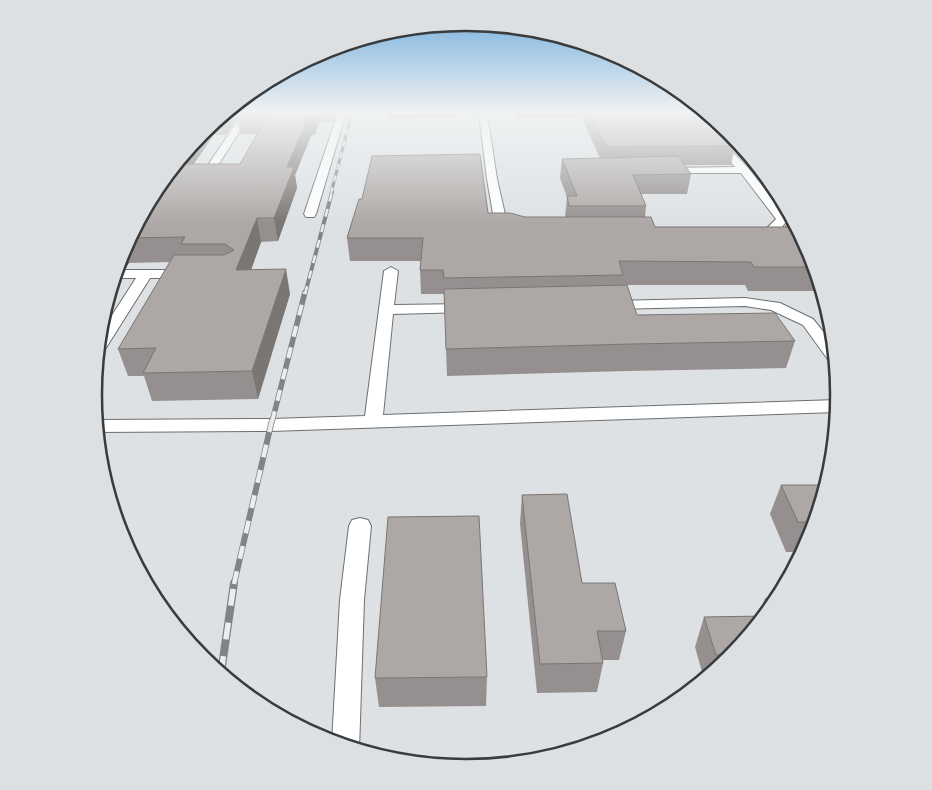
<svg xmlns="http://www.w3.org/2000/svg" width="932" height="790" font-family="Lato,sans-serif">
	<style>
		.lines { fill: none; stroke-linecap: round; stroke-linejoin: round }
		.lane-casing { stroke: #6b6f71; stroke-width: 2 }
		.lane { fill: #fff; fill-rule: evenodd }
		.rail-far4-casing { stroke: #818486; stroke-width: 3 }
		.rail-far3-casing { stroke: #818486; stroke-width: 4 }
		.rail-far2-casing { stroke: #818486; stroke-width: 5.5 }
		.rail-far1-casing { stroke: #818486; stroke-width: 6 }
		.rail-casing { stroke: #818486; stroke-width: 8 }
		.rail-far4 { stroke: #eaeef1; stroke-width: 2; stroke-dasharray: 6; stroke-linecap: butt }
		.rail-far3 { stroke: #eaeef1; stroke-width: 2.5; stroke-dasharray: 8; stroke-linecap: butt }
		.rail-far2 { stroke: #eaeef1; stroke-width: 4; stroke-dasharray: 11; stroke-linecap: butt }
		.rail-far1 { stroke: #eaeef1; stroke-width: 4.5; stroke-dasharray: 13; stroke-linecap: butt }
		.rail { stroke: #eaeef1; stroke-width: 5.5; stroke-dasharray: 17; stroke-linecap: butt }
		.wall { fill: #95908f; fill-rule: evenodd }
		.shaded-wall { fill: #797674 }
		.building { fill: #ada8a6; stroke: #797674 }
		.rim { fill: none; stroke: #393b3c; stroke-width: 2.5 }
	</style>
	<rect width="100%" height="100%" fill="#dde1e4"/>
	<g class="lines">
		<defs>
			<g id="lane">
				<polygon points="338,113 346,113 316,214 314,217 306,217 304,214"/>
				<polygon points="479,113 487,113 497,179 507,223 517,231 515,234 507,234 495,225 487,179"/>
				<polygon points="686,113 695,113 748,168 786,216 788,219 779,231 755,238 749,234 751,231 767,228 776,219 741,173 661,173 660,171 665,168 735,167"/>
				<polygon points="239,122 244,125 207,182 161,183 166,177 200,177 236,123"/>
				<polygon points="391,267 398,271 394,305 468,304 473,305 475,308 473,311 468,312 393,314 383,415 837,400 837,412 271,431 97,432 97,420 271,419 365,416 384,271"/>
				<polygon points="117,270 187,270 194,274 187,278 150,278 104,351 98,353 100,334 136,278 114,278"/>
				<polygon points="745,298 780,303 813,319 834,345 835,363 829,361 803,325 771,310 745,306 611,309 606,308 604,305 606,302 611,301"/>
				<polygon points="360,518 368,520 371,526 364,600 359,750 332,742 340,600 349,526 352,520"/>
			</g>
		</defs>
		<use href="#lane" class="lane-casing"/>
		<use href="#lane" class="lane"/>
		<defs>
			<polyline id="rail-far4" points="331,193 351,117"/>
			<polyline id="rail-far3" points="305,294 332,192"/>
			<polyline id="rail-far2" points="272,422 305,292"/>
			<polyline id="rail-far1" points="234,584 272,420"/>
			<polyline id="rail" points="221,673 234,583"/>
		</defs>
		<use href="#rail-far4" class="rail-far4-casing"/>
		<use href="#rail-far3" class="rail-far3-casing"/>
		<use href="#rail-far2" class="rail-far2-casing"/>
		<use href="#rail-far1" class="rail-far1-casing"/>
		<use href="#rail" class="rail-casing"/>
		<use href="#rail-far4" class="rail-far4"/>
		<use href="#rail-far3" class="rail-far3"/>
		<use href="#rail-far2" class="rail-far2"/>
		<use href="#rail-far1" class="rail-far1"/>
		<use href="#rail" class="rail"/>
	</g>
	<g class="wall">
		<path d="M225,113H336L333,122L319,123L315,134L311,136L295,175L297,188L278,241L261,242L251,270L290,294L258,399L152,401L144,376H128L118,349L170,262L129,263L125,268H117L122,252L156,188L203,131ZM235,121H238L240,134H257L240,164H193L214,135H226Z"/>
		<polygon points="345,113 352,113 350,119 346,119"/>
		<polygon points="390,113 457,113 458,118 390,119"/>
		<polygon points="515,113 707,113 730,132 767,177 763,177 752,165 747,165 734,151 731,165 685,165 691,174 687,194 641,194 646,206 645,217 655,227 785,227 789,213 810,253 822,291 748,291 745,285 622,285 637,315 795,341 786,368 627,371 447,376 444,294 421,294 420,270 421,261 350,261 347,238 488,213 525,217 565,217 567,197 560,178 562,159 600,158 581,117 516,118"/>
		<polygon points="781,485 826,485 810,538 802,552 786,552 770,514"/>
		<polygon points="522,495 582,583 626,631 619,660 602,660 603,663 597,692 537,693 520,524"/>
		<polygon points="765,599 776,602 729,659 704,679 695,647 704,617 758,616"/>
		<polygon points="487,677 486,706 379,707 375,678"/>
	</g>
	<g class="shaded-wall">
		<polygon points="225,113 239,113 237,115 238,121 235,121 226,135 222,115"/>
		<polygon points="313,113 318,113 319,123 315,134 311,136 295,175 297,188 278,241 274,218 287,167 308,117"/>
		<polygon points="332,113 336,113 333,122"/>
		<polygon points="349,113 352,113 350,119"/>
		<polygon points="212,124 214,135 186,175 182,157 203,131"/>
		<polygon points="257,218 261,242 242,295 236,270"/>
		<polygon points="124,248 129,263 125,268 121,256"/>
		<polygon points="286,269 290,294 258,399 252,371"/>
		<polygon points="115,275 117,280 111,288"/>
	</g>
	<g class="building">
		<polygon points="238,113 313,113 312,115 308,117 287,167 294,167 274,218 257,218 236,270 286,269 252,371 143,373 156,348 118,349 174,255 224,255 234,250 225,244 181,244 185,237 129,238 156,188 176,164 240,164 268,115 237,115"/>
		<polygon points="589,113 702,113 735,146 606,147"/>
		<polygon points="480,154 488,213 510,213 525,217 651,217 655,227 797,227 810,253 815,267 754,267 751,262 619,261 623,275 444,278 443,270 420,270 423,238 347,238 359,199 362,199 372,156"/>
		<polygon points="678,156 691,174 633,175 646,206 569,206 567,196 577,196 562,159"/>
		<polygon points="627,285 637,315 775,313 795,341 632,344 446,349 444,289"/>
		<polygon points="781,485 826,485 815,522 798,522"/>
		<polygon points="567,494 582,583 615,583 626,631 597,631 603,663 540,664 522,495"/>
		<polygon points="479,516 487,677 375,678 388,517"/>
		<polygon points="778,598 776,602 770,609 765,599"/>
		<polygon points="764,616 733,654 716,655 704,617"/>
	</g>
	<linearGradient id="sky" x2="0" y2="1"><stop stop-color="#6ba8d9"/><stop offset="0.5" stop-color="#f0f2f3"/><stop offset="1" stop-color="#f0f2f3" stop-opacity="0"/></linearGradient>
	<rect width="932" height="224" fill="url(#sky)"/>
	<path d="M0 0H932V790H0ZM102 395a364 364 0 1 1 728 0a364 364 0 1 1-728 0Z" fill="#dce0e3" fill-rule="evenodd"/>
	<path class="rim" d="M102 395a364 364 0 1 1 728 0a364 364 0 1 1-728 0Z"/>
</svg>
